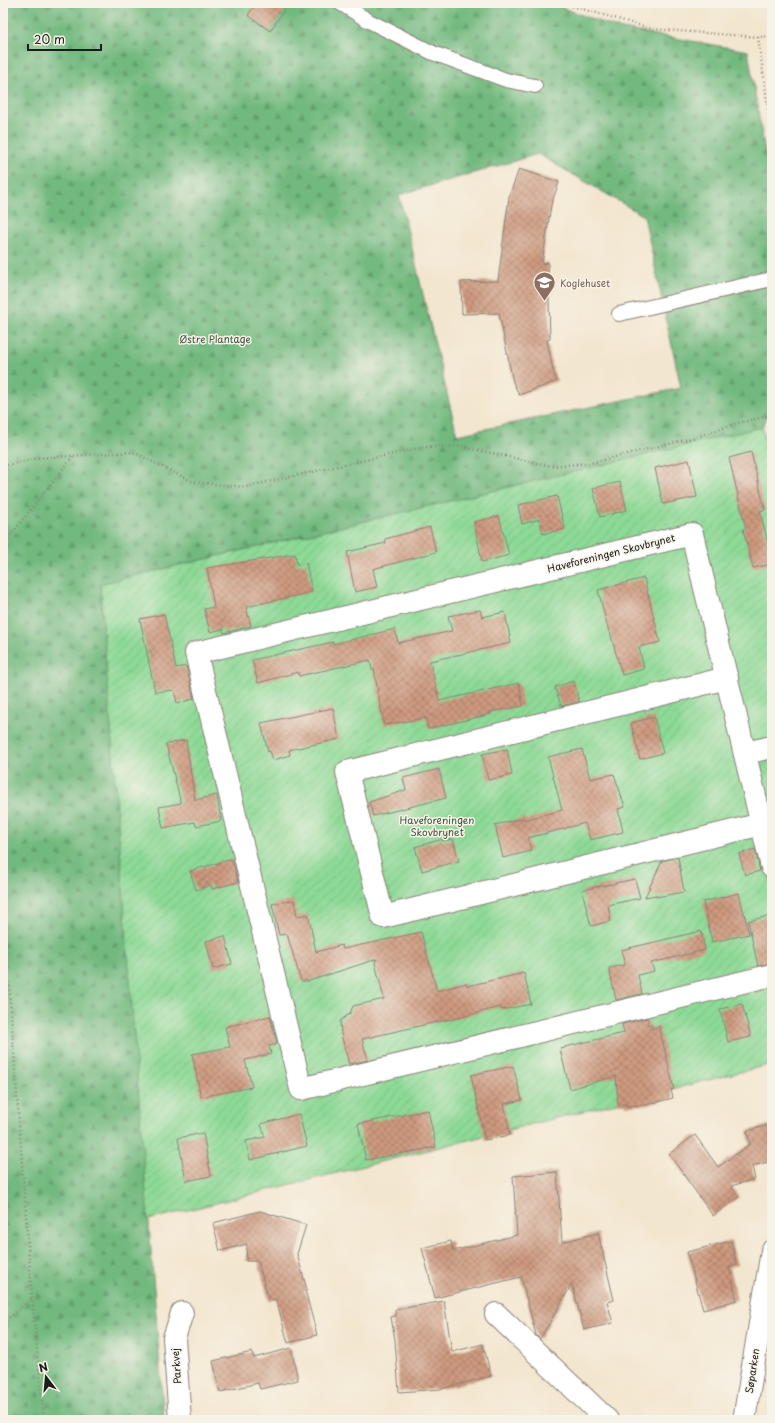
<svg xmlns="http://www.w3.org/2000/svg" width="775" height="1423" font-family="'Playpen Sans',sans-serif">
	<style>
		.forest { fill: url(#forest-firs); stroke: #476a4e; fill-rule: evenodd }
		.garden { fill: url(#garden-furrows); stroke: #547a59 }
		.building { fill: url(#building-cross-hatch) }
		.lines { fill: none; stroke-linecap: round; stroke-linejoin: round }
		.lane-casing { stroke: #888176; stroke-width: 16 }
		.street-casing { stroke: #888176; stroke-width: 24 }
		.path { stroke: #888176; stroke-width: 2.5; stroke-dasharray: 1 3; stroke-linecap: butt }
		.lane { stroke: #fff; stroke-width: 14 }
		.street { stroke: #fff; stroke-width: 22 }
		.labels { text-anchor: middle; stroke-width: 3; stroke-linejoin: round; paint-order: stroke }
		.education-label { font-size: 10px; fill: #785e54; stroke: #f7f3e8; text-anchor: start }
		.park-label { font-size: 10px; fill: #3e5541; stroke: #f7f3e8 }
		.street-label { font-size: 10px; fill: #1c1c1c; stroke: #f7f3e8 }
	</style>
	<defs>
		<pattern id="forest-firs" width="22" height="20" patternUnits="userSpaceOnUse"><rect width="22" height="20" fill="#72b97f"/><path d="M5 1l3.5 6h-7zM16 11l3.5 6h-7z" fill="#629e6d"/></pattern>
		<pattern id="garden-furrows" width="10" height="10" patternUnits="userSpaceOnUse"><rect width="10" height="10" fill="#8dd996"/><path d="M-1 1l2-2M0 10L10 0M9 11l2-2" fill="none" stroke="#79ba81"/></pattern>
		<pattern id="building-cross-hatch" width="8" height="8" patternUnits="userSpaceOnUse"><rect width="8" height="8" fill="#ce9a7f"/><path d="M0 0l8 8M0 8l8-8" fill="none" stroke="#a67d67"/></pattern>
	</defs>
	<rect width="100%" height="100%" fill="#f7f3e8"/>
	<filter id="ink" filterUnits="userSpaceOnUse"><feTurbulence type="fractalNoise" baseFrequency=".025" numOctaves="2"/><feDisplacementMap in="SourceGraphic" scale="8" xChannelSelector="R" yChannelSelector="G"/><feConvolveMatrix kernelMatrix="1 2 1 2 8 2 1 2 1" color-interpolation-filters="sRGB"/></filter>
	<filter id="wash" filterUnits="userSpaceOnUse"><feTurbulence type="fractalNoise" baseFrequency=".012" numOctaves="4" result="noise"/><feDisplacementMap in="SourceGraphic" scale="16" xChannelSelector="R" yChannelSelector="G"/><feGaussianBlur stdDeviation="0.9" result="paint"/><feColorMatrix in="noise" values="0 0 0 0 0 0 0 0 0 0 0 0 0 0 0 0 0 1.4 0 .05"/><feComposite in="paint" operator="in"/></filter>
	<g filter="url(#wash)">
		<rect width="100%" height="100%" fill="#f3e6cf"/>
		<path class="forest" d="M3,3H549L617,28L748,51L772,195V408L762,427L100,584L164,1420H3ZM538,154L644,216L681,388L457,435L399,195Z"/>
		<polygon class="garden" points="762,427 772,468 772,1064 148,1220 100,584"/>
		<g id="blocks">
			<g class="building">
				<polygon points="256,3 289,3 270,31 248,15"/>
				<polygon points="519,169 559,182 551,205 542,264 548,262 550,339 547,340 553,370 557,381 519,395 513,382 499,313 462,314 461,282 498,281 509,197"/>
				<polygon points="751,452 765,510 760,511 772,560 772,564 753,568 743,529 746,529 729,458"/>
				<polygon points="689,460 697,497 663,504 655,468"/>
				<polygon points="620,482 627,510 600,517 593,488"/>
				<polygon points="557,496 565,529 543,534 540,519 522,524 518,505"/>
				<polygon points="499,516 509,555 482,562 474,522"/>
				<polygon points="430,527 436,552 373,569 377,587 355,592 347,552 386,543 385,539"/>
				<polygon points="295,554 297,565 306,563 312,592 246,607 251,626 224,633 223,629 210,632 204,609 214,607 207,568"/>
				<polygon points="644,578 660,642 639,647 644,669 622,675 610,632 609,632 598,590"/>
				<polygon points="480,610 482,617 505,612 511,643 430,661 439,701 519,683 523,706 490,712 491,714 428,729 426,718 384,725 374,670 372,670 370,660 299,676 298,672 258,683 252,660 333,642 333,644 395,629 398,643 452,631 448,616"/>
				<polygon points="164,614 176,668 186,666 194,699 177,703 174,690 155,692 140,619"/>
				<polygon points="574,681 579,702 561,706 555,687"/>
				<polygon points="333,708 339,739 289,750 290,755 273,760 270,751 268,752 261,723"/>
				<polygon points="654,717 663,753 640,759 631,723"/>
				<polygon points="186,740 195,800 217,795 221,821 196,826 195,822 163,828 159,807 181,803 166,744"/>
				<polygon points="507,749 512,775 488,780 482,754"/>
				<polygon points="582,749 590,779 614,774 625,807 618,809 623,832 590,840 585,823 528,838 531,851 503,858 495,825 524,818 524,820 562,810 548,757"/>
				<polygon points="439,769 446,798 373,816 369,802 406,790 403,778"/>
				<polygon points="443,839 443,841 453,839 459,861 422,871 415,847"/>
				<polygon points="755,849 760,871 745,875 739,854"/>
				<polygon points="678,857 684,892 656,897 656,895 645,897 662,861"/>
				<polygon points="232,859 238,882 212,889 211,885 196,890 190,871"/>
				<polygon points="635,879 640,898 608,905 611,921 591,926 582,890"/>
				<polygon points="739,893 749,934 712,942 703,902"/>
				<polygon points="294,900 297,916 308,914 316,952 342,945 343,949 421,932 437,991 466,983 467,986 524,973 531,1004 501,1010 500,1007 450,1020 450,1019 362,1039 368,1060 349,1064 341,1034 340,1021 350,1013 353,1006 384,999 375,963 377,959 309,981 301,981 287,934 279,935 272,904"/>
				<polygon points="772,915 772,963 758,966 748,921"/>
				<polygon points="701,931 705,950 651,963 654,971 638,975 642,994 616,1000 609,968 625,965 621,950"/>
				<polygon points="225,936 232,964 213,969 206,941"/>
				<polygon points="742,1004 751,1037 728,1042 720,1009"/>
				<polygon points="270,1016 277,1044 269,1046 271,1054 245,1060 252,1087 201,1097 192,1054 230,1047 225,1027"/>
				<polygon points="647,1018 649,1025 651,1025 652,1029 659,1026 674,1089 671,1090 673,1098 645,1105 626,1106 626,1104 618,1104 616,1076 570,1089 560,1049 565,1048 565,1047 624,1033 622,1024"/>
				<polygon points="513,1066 522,1100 504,1104 510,1135 485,1140 471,1075"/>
				<polygon points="428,1110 436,1147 366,1160 358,1124"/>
				<polygon points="299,1114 307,1146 250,1160 246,1141 265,1137 261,1124"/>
				<polygon points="772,1124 772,1161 752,1166 755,1179 731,1186 739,1197 713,1216 669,1154 695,1135 718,1167 750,1144 747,1131"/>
				<polygon points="203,1133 211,1176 186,1181 178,1138"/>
				<polygon points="557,1172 562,1242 598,1233 614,1300 607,1302 613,1323 584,1330 572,1284 540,1339 536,1335 521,1277 435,1298 422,1248 451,1241 453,1251 517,1235 513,1176"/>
				<polygon points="260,1211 306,1225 297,1254 307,1290 305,1290 317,1335 288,1343 276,1299 269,1301 258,1261 246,1261 247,1244 220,1251 213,1223"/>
				<polygon points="731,1241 737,1265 729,1267 737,1300 703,1310 687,1252"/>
				<polygon points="444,1301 452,1352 483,1344 491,1376 441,1389 399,1392 395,1340 391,1317 396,1316 395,1310"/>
				<polygon points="291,1348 298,1380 260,1389 258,1383 220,1392 213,1361 252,1352 254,1358"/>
			</g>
		</g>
	</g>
	<g filter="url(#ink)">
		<use href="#blocks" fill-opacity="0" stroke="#888176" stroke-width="1"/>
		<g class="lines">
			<defs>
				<g id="lane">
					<polyline points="340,3 369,21 433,53 506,80 535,86"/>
					<polyline points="619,314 772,279"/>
				</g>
				<g id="street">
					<polyline points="727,678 347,772 383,917 762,824"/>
					<polyline points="745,753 772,747"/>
					<polyline points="772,867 692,534 196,653 301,1089 772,975"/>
					<polyline points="496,1314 607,1420"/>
					<polyline points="180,1420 174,1338 182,1313"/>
					<polyline points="744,1420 772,1251"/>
				</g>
			</defs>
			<use href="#lane" class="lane-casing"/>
			<use href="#street" class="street-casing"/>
			<g class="path">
				<polyline points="561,3 653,29 758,37 772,36"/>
				<polyline points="758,37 772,136"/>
				<polyline points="3,466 37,458 133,452 193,482 245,487 423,447 458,446 552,466 591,463 697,437 734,424 772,415"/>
				<polyline points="3,545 73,456"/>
				<polyline points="3,906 32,1298 44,1420"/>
				<polyline points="3,1323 32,1298"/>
			</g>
			<use href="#lane" class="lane"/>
			<use href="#street" class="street"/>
		</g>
	</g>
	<defs>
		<symbol id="school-pin" viewBox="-11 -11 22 30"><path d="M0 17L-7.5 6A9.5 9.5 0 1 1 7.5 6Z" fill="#8d6e63" stroke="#f7f3e8"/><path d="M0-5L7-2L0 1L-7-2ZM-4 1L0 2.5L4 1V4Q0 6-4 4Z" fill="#fff"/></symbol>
	</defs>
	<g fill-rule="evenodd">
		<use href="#school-pin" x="532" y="270" width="25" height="34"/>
	</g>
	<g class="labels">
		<g class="education-label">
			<text x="560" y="287">Koglehuset</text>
		</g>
		<g class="park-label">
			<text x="215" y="343">Østre Plantage</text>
			<text x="437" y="824">Haveforeningen<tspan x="437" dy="12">Skovbrynet</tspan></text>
		</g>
		<g class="street-label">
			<text transform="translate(611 553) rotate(-14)" y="4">Haveforeningen Skovbrynet</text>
			<text transform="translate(176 1366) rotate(-94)" y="4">Parkvej</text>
			<text transform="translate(752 1371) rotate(-81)" y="4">Søparken</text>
		</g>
	</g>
	<rect width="775" height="1423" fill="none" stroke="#f7f3e8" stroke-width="16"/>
	<g transform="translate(46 1377) rotate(344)" stroke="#f7f3e8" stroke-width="3" paint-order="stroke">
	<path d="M0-3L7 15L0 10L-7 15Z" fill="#1c1c1c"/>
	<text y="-6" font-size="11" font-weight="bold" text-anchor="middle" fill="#1c1c1c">N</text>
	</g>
	<path d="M28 44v6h73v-6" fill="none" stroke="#1c1c1c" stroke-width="2"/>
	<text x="34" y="44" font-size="12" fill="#1c1c1c" stroke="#f7f3e8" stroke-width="3" paint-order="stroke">20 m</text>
</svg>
